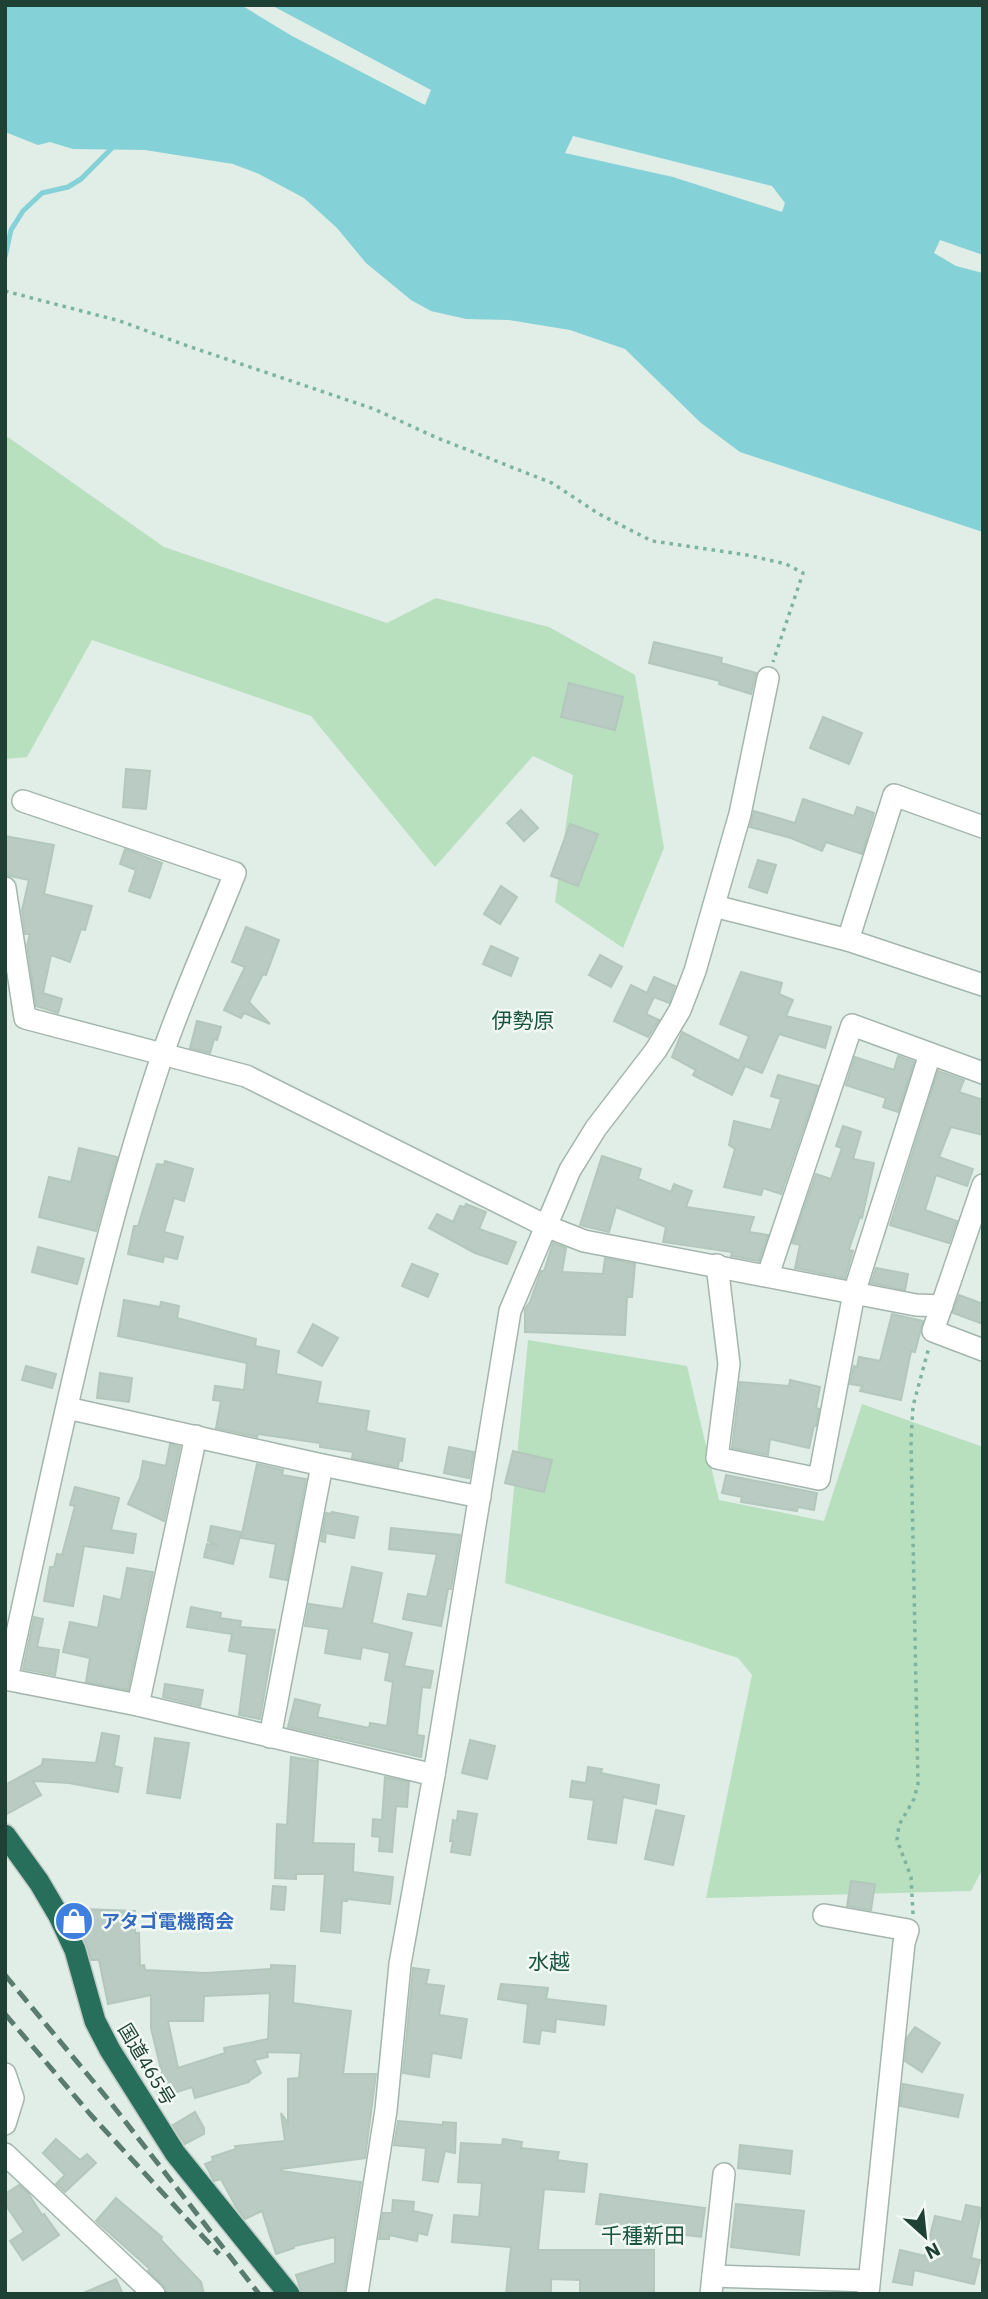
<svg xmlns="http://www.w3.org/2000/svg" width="988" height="2299" font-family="'IBM Plex Sans','Noto Sans JP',sans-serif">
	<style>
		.green { fill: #b8e0bf }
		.water { fill: #84d1d7 }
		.pier { fill: #e1ede7 }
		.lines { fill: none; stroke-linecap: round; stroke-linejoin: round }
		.stream { stroke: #84d1d7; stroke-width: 5 }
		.building { fill: #b9cbc2; stroke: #b3c7bd; stroke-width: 2; fill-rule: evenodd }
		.minor-casing { stroke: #a3b6ae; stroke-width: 24 }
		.highway-casing { stroke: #c0cac6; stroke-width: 24 }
		.path { stroke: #7eb49f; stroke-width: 3.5; stroke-dasharray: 3.5 5; stroke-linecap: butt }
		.minor { stroke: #fff; stroke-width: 21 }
		.highway { stroke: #286f5b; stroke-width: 21 }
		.rail { stroke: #5a7b70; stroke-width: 5; stroke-dasharray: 14 7; stroke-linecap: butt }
		.labels { text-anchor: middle; stroke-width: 5; stroke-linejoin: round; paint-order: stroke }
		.shop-label { font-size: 19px; font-weight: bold; fill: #366cbe; stroke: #f2f9f5; text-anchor: start }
		.street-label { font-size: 19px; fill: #1f4034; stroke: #f2f9f5 }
		.neighbourhood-label { font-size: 21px; fill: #195441; stroke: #f2f9f5 }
	</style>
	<rect width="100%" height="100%" fill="#e1ede7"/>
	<g class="green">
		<polygon points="5,435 164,547 387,623 436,598 549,627 635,675 664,848 623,948 555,902 573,775 533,756 435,867 311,716 92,640 27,757 5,759"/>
		<polygon points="528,1340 687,1366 719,1500 824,1521 862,1404 983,1447 983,1868 971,1891 706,1898 752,1675 738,1658 505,1583"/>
	</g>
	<polygon class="water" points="5,5 983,5 983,532 740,452 701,423 625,349 570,330 509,320 466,319 431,311 411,300 366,263 337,228 304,198 259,174 233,164 145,150 73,149 50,142 38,145 5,132"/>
	<g class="pier">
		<polygon points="241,5 271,5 431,90 425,105 292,36"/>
		<polygon points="573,136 772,186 785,203 782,212 673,177 565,153"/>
		<polygon points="940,240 983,255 983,273 956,266 934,253"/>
	</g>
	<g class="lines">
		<polyline class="stream" points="5,257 11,230 23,211 42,193 68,187 81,179 111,149"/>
	</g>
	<g class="building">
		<polygon points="654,642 722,658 721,663 756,673 751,694 719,684 720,681 649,663"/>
		<polygon points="569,683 623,697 615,730 561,717"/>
		<polygon points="823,717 862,733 849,764 810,748"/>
		<polygon points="126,769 150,771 146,809 123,807"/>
		<polygon points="803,799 854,816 857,807 874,813 862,854 826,842 822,851 791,838 750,827 754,811 795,823"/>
		<polygon points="521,810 538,828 524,841 507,823"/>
		<polygon points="570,824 598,834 578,886 551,876"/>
		<polygon points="5,836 54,845 44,894 92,906 85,930 81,929 70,962 51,955 43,993 62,999 58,1013 36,1006 27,945 30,934 25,934 22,910 29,880 5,875"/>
		<polygon points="125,849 162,863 150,898 129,891 136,870 120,864"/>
		<polygon points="758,860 776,865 767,893 749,887"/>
		<polygon points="501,886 517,897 500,924 484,914"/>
		<polygon points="246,927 279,940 266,975 263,974 249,1002 270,1024 244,1013 241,1018 224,1010 245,967 232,962"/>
		<polygon points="491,946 518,958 511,976 483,964"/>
		<polygon points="600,955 622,967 611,987 589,975"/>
		<polygon points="741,972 782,983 779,994 793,1000 786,1016 831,1027 825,1048 779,1034 762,1073 745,1066 732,1095 693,1075 696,1070 672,1057 682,1032 739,1061 749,1036 720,1024"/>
		<polygon points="654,977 675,986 669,1003 654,997 646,1014 659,1020 648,1037 614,1021 631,985 647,993"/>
		<polygon points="197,1021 221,1027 217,1040 214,1039 210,1053 190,1048"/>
		<polygon points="898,1056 914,1062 898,1112 883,1107 886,1098 846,1085 855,1057 894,1070"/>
		<polygon points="938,1071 964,1080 959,1092 983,1100 983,1135 951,1127 939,1157 973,1169 967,1186 936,1175 925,1210 957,1221 949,1243 890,1225"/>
		<polygon points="778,1075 818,1086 781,1194 763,1188 761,1195 724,1187 735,1149 729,1145 734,1121 771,1130 781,1099 771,1096"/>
		<polygon points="843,1126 861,1132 853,1159 874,1163 862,1218 860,1217 850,1246 849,1250 853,1251 845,1278 795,1268 800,1245 792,1243 816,1174 831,1179 842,1148 836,1146"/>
		<polygon points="79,1148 117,1157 96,1231 39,1217 49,1177 71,1182"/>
		<polygon points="602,1156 641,1169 638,1179 671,1192 674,1184 692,1191 686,1207 754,1217 749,1232 768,1235 759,1261 731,1256 732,1252 663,1242 666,1227 616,1207 609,1232 580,1225"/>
		<polygon points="165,1161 193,1169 184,1201 174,1198 164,1232 183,1237 177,1259 164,1256 163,1262 128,1254 134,1226 138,1226 157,1164 164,1165"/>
		<polygon points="466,1204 486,1212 479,1229 516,1242 507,1264 475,1253 429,1228 437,1214 453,1222 460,1206 465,1207"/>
		<polygon points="553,1243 566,1248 562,1272 603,1274 605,1258 635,1264 632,1297 627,1297 625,1335 525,1332 525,1309 530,1302 541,1271 544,1271"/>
		<polygon points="38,1247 84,1259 77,1284 32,1272"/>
		<polygon points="412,1264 438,1274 428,1297 402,1286"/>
		<polygon points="876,1268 908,1274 905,1290 871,1283"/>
		<polygon points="959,1295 983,1304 983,1324 953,1313"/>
		<polygon points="124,1300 160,1307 161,1302 179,1306 177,1318 256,1339 255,1346 279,1351 276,1374 321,1382 317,1403 369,1411 366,1431 405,1439 402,1461 399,1460 398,1467 352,1458 353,1452 320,1447 320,1443 258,1434 257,1437 216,1428 221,1401 213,1400 215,1386 244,1390 247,1363 118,1336"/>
		<polygon points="892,1314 923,1321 915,1352 911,1351 901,1400 860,1391 862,1386 850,1384 854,1366 857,1367 859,1357 880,1361"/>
		<polygon points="313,1324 338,1338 322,1366 298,1352"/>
		<polygon points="26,1366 56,1374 52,1388 22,1380"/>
		<polygon points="100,1373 132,1378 129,1402 97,1398"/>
		<polygon points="790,1380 820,1387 816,1408 819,1409 816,1426 814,1426 809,1448 770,1439 768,1455 732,1448 740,1382 789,1386"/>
		<polygon points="170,1444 180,1447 164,1521 128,1504 140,1478 143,1461 166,1466"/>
		<polygon points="449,1447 474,1452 469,1478 444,1473"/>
		<polygon points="513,1451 552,1460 544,1492 505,1483"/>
		<polygon points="257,1464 283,1470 282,1475 306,1479 287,1580 270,1577 276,1544 241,1538"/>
		<polygon points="726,1475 817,1493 814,1510 798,1507 797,1511 741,1502 742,1497 722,1493"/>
		<polygon points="75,1487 119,1498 111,1530 136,1534 133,1553 84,1546 73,1606 44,1601 50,1567 54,1567 57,1554 62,1555 75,1506 70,1505"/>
		<polygon points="332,1512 358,1517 354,1538 326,1533 325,1542 321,1541 326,1513 331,1514"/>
		<polygon points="211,1526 241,1532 233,1564 204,1557 207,1544 219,1546 208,1541"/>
		<polygon points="391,1528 460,1535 451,1589 448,1589 441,1626 403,1619 408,1594 427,1597 437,1554 389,1549"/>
		<polygon points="352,1567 382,1573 372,1623 412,1633 404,1666 433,1671 430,1688 422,1687 417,1735 424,1736 421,1757 288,1727 295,1699 320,1705 317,1717 369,1728 370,1723 387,1726 393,1682 385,1680 390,1653 362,1647 360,1659 325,1653 329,1629 305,1626 309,1604 343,1609"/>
		<polygon points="127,1568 153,1572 128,1690 86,1682 90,1658 63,1652 70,1622 98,1628 104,1596 121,1600"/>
		<polygon points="191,1607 221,1613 220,1618 241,1621 240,1627 275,1630 260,1719 239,1715 247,1654 229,1651 232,1634 187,1627"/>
		<polygon points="34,1617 43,1619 37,1647 59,1650 55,1675 23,1669"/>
		<polygon points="165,1684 203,1690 200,1706 163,1697"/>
		<polygon points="102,1733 119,1736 114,1766 122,1768 118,1792 69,1783 33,1781 41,1795 5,1815 5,1785 42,1765 43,1759 96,1763"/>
		<polygon points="155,1738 189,1743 180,1798 147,1793"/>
		<polygon points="470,1740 495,1746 487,1779 462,1773"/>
		<polygon points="291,1757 318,1761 313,1843 354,1844 353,1872 393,1877 390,1904 347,1899 347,1901 342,1901 340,1933 321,1931 325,1874 296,1874 296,1879 275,1878 277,1824 287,1825"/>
		<polygon points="588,1767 602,1769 601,1773 659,1785 656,1804 623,1797 616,1843 588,1839 594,1800 570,1797 572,1781 586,1783"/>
		<polygon points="385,1777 409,1782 407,1807 396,1806 392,1852 379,1851 380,1837 372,1836 373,1819 382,1820"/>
		<polygon points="656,1810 684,1816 673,1865 645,1859"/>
		<polygon points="458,1811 477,1814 470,1855 451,1852 453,1841 450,1841 453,1820 457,1821"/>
		<polygon points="851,1881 875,1884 871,1910 847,1906"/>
		<polygon points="273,1886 286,1887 284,1910 271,1909"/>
		<path d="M82,1909L135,1911V1933H139L140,1966L144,1965L145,1970L205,1973L271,1969V1965L295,1966L293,2003L351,2011L343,2074H376L365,2158L281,2169V2171L361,2182L344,2294H302L296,2275L335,2263V2237L294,2246V2248L276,2254L262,2211L245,2219L236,2207L221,2179L214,2181L205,2164L213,2161L212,2157L236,2149L235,2146L285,2141L281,2113L288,2123V2079L299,2078L301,2053L267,2052L268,2057L254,2060L261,2073L249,2081V2082L195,2098L192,2087L159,2098L153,2081L163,2078L151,2028V1995L108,2004L99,1960H91L83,1935ZM270,1993L268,2039L224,2048L225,2053L178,2068L168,2021H203L204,1996Z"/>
		<polygon points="413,1968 429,1970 426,1984 444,1986 439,2015 467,2019 461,2058 432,2053 429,2077 403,2073"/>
		<polygon points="501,1984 548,1988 546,1999 606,2006 604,2025 556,2019 555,2032 541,2030 539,2044 524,2042 528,2004 498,1999"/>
		<polygon points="915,2027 940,2043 922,2072 905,2061 907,2038"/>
		<polygon points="903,2084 963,2095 958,2117 900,2106"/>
		<polygon points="195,2112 204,2128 204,2134 185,2144 173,2125"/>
		<polygon points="398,2121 443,2125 443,2122 456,2123 455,2153 445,2151 438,2182 423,2180 426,2148 394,2145"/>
		<polygon points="56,2139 80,2160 87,2154 96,2163 65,2192 56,2184 65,2175 43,2153"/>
		<polygon points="503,2139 522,2142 521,2148 559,2152 557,2160 587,2164 584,2192 544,2189 538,2250 654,2250 654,2294 580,2294 580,2280 551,2279 551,2294 506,2294 511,2247 452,2242 454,2215 479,2217 482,2183 458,2182 461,2143 502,2145"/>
		<polygon points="740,2145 792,2151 790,2174 738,2168"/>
		<polygon points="19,2185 28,2193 42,2215 44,2214 59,2235 23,2260 10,2241 24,2232 5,2204 5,2194"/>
		<polygon points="600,2194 705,2208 701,2237 596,2224"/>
		<polygon points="116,2198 162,2237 161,2240 201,2282 204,2294 167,2294 163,2285 148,2271 150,2269 96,2221"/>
		<polygon points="393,2200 414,2202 413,2211 432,2215 427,2235 418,2233 417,2241 389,2235 389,2239 379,2239 383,2213 392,2213"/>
		<polygon points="736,2204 804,2211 799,2255 731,2247"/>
		<polygon points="966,2205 982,2208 971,2258 980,2260 974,2284 914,2270 912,2285 893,2282 900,2250 925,2256 935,2216 962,2222"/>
		<polygon points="116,2279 123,2294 81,2294"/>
	</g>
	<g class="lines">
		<defs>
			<g id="minor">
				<polyline points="5,888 25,1018 246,1076 546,1226 584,1241 916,1305 942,1306"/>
				<polyline points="714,906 848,940 983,985"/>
				<polyline points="848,940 894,795 983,827"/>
				<polyline points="983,1185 933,1331 983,1350"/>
				<polyline points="717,1265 729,1364 717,1458 819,1479 854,1293 930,1054"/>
				<polyline points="768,1275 852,1025 983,1073"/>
				<polyline points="67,1408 322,1465 480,1497"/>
				<polyline points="5,1679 138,1705 434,1775"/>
				<path d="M7,1679C53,1471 94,1259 162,1056C183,994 211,934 235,873L23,801"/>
				<polyline points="138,1705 196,1436"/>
				<polyline points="270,1737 322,1465"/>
				<polyline points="824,1915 908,1930 904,1943 868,2294"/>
				<polyline points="5,2074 13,2098 5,2124"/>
				<polyline points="5,2154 154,2294"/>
				<polyline points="713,2276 869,2281"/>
				<polyline points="357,2294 386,2110 400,1964 434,1775 510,1311 570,1170 596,1128 656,1050 680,1010 695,971 740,814 768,678"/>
				<polyline points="711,2294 724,2174"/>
			</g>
			<polyline id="highway" points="5,1835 39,1882 59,1916 75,1950 95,2021 110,2050 175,2153 289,2294"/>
		</defs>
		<use href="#minor" class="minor-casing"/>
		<use href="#highway" class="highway-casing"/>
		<g class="path">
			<polyline points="5,291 120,321 182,344 374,409 435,437 552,483 599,514 652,541 747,555 786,564 803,573 773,662"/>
			<polyline points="913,1914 911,1877 897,1840 899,1825 914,1799 918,1784 911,1441 913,1406 929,1347"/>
		</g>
		<use href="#minor" class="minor"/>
		<use href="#highway" class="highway"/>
		<g class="rail">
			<polyline points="5,1975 107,2098 259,2294"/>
			<polyline points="5,2014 90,2114 219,2254"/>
		</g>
	</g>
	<defs>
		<symbol id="shop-disc" viewBox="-11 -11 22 22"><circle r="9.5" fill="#3f7fe0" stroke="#f2f9f5"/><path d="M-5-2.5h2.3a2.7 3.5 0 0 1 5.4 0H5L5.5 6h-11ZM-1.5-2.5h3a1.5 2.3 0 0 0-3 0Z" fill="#fff"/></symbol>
	</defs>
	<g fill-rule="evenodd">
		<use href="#shop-disc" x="52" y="1899" width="44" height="44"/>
	</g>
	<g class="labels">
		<g class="shop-label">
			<text x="101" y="1928">アタゴ電機商会</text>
		</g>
		<g class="street-label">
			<text transform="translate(147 2064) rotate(59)" y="7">国道465号</text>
		</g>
		<g class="neighbourhood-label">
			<text x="523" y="1028">伊勢原</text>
			<text x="549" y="1969">水越</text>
			<text x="643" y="2243">千種新田</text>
		</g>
	</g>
	<rect width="988" height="2299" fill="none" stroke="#1f4034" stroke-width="14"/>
	<g transform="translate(925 2236) rotate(153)" stroke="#f2f9f5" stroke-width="5" paint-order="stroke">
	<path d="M0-5L12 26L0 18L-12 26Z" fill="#1f4034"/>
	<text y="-10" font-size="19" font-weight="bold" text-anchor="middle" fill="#1f4034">N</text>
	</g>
</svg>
